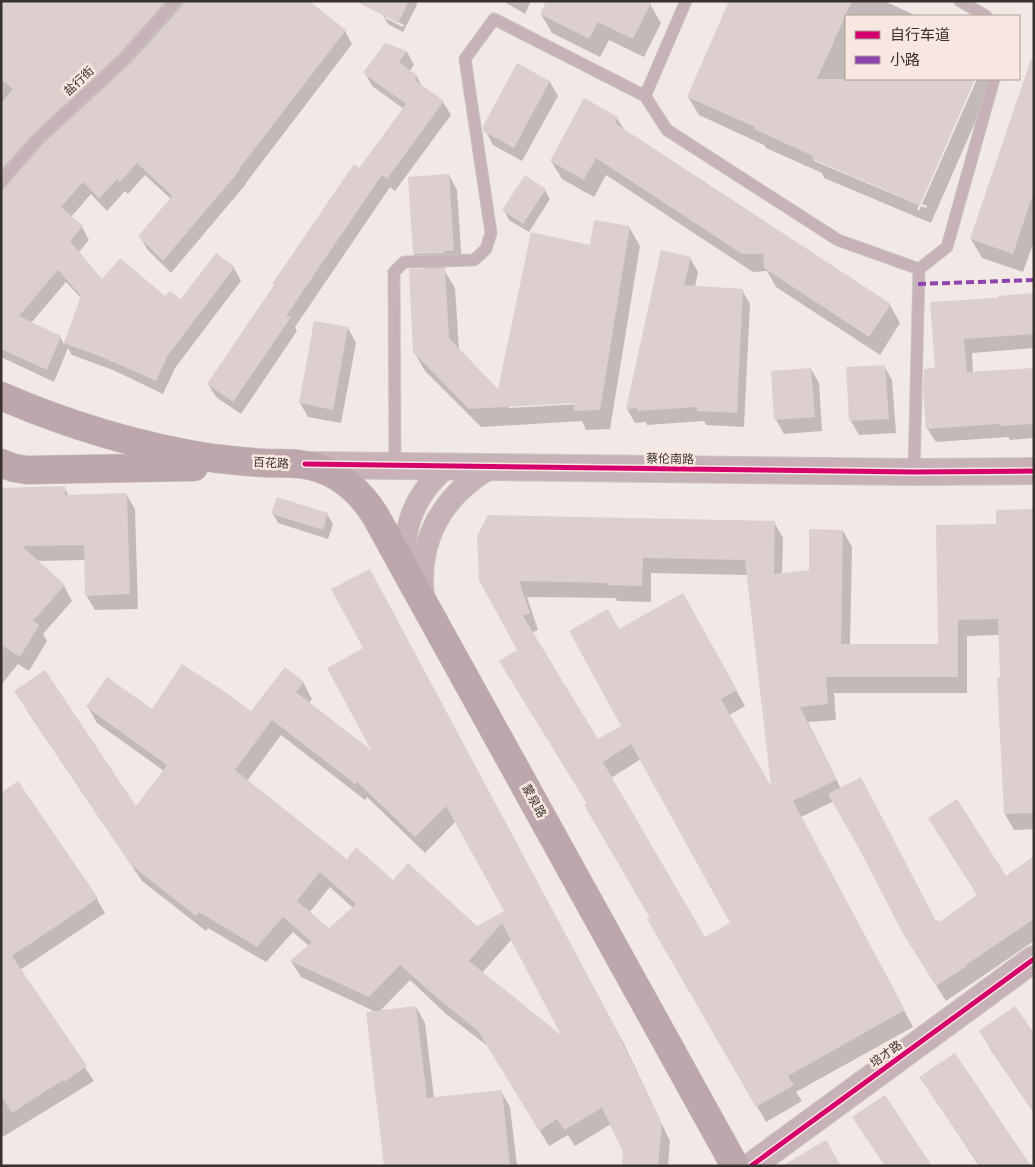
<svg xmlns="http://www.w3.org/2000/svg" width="1035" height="1167" font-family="'Roboto Condensed','Noto Sans SC',sans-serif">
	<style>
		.shadow { fill: #0003; fill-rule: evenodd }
		.building { fill: #dccfce; fill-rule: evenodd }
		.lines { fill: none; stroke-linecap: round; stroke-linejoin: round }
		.service-casing { stroke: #ccc5c2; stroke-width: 13 }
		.minor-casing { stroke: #ccc5c2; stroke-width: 23 }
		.tertiary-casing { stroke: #ccc5c2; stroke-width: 28 }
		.secondary-casing { stroke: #ccc5c2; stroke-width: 29 }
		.service { stroke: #c7b2b7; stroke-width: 11 }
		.minor { stroke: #c7b2b7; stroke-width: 21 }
		.tertiary { stroke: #c7b2b7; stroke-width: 26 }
		.secondary { stroke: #bda6ac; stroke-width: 28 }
		.quiet { stroke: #8e44ad; stroke-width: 4; stroke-dasharray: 8 4; stroke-linecap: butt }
		.cycleway-casing { stroke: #f8e7e0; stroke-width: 8 }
		.cycleway { stroke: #d6006c; stroke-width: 5 }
		.labels { text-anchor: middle; stroke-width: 5; stroke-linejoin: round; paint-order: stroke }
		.street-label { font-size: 12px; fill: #38322f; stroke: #f8e7e0 }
	</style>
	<rect width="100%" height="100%" fill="#f2e9e6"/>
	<g class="shadow">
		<path d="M1,1H307L345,31L352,44L246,183V184L171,273L147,249L140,236L171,199L145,175L128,194L125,191L107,211L91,194L71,217L82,227L89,240L78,253L102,280L181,301L234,268L241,281L175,368L163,394L113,370L72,355L68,348L54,382L1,357ZM66,282L82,299L64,344L60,337L31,323Z"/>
		<path d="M382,1H416L417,5L403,32L388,24L382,14ZM385,15L404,25L403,27L385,18Z"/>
		<polygon points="503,1 531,1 525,14"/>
		<polygon points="730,1 884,1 917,16 846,16 846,79 974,79 920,203 814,158 814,161 919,205 917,210 919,211 921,206 926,208 927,206 922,204 977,79 994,79 931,223 824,178 822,173 766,148 764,145 699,115 688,97"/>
		<polygon points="650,4 661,23 644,57 609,40 600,57 552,33 541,14"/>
		<polygon points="385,44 407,52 414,65 409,72 417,77 423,88 443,102 451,115 395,191 390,187 295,327 297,331 241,414 216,397 208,384 275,286 273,284 404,109 372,86 365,73"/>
		<polygon points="518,64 550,82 558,96 522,161 493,145 485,130"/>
		<polygon points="1034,67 1034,241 1023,272 982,258 971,239"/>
		<polygon points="617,118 625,131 890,305 900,323 880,355 776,287 767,271 753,272 606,175 594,197 562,179 551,161"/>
		<path d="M449,175L457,190L462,265L443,268L455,288L459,350L499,392L591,246L629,227L640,246L610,429L586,430L582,421L481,427L425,371L414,352L424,270L414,254ZM580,401V404L509,408V405Z"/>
		<polygon points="545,190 550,199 529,232 509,220 504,210"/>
		<polygon points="690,258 698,272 695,287 742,290 750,304 744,427 706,425 704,421 647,425 646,422 635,423 627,409"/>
		<polygon points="1034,295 1034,348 972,353 973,373 1034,369 1034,438 1010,440 1008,437 936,442 927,428 936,370 932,303"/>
		<polygon points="348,328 356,343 341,423 308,417 300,403"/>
		<polygon points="884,366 892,380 896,433 859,435 851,421"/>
		<polygon points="811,369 819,383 822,431 784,434 776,420"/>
		<polygon points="64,487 69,496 126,494 135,509 138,609 95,610 86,595 85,560 36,561 64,586 72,601 43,634 47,641 29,671 18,664 1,685 1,574"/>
		<path d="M1034,510V829L1014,830L1005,814L998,678H1002L1000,635L967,636V693H834L836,720L808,722L841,789L938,924L1008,882L1034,858V941L946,1001L913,949L834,801L801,817L913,1027L796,1092L802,1101L766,1122L649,920L651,918L588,804L518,651L481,579L774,522L783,538L782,575L810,571L843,531L852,547L850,645H939L998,525ZM651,573L748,575L773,792L729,715L745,706L682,595L619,630L623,726L598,740L531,633L538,630L527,597L616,598L617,601L651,602ZM641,759L731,923L704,939L611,778Z"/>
		<polygon points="273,514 327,514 333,524 328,539 278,523"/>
		<path d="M379,587L624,1044L670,1141L668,1166H623L625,1152L611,1124L575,1146L568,1135L549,1146L489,1047L446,1014L410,980L380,1011L416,1007L425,1023L434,1098L501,1091L510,1107L517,1166H385L376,1012L301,977L291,961L309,946L293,932L266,962L208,928L206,931L142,881L25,708L136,808L164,771L97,723L88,707L153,711L252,713L303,682L312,699L309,703L375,754L364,648ZM281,735L365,800L367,797L425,853L456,821L505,912L477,927L393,882L347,860L247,781ZM330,887L353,908L329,929L309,913ZM512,939L565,1040L482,973Z"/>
		<polygon points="1,794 97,899 105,913 20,970 94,1081 1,1138"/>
		<polygon points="981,1031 1034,1036 1034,1113 991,1050"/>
		<polygon points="921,1077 1030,1166 979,1166"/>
	</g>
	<g class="building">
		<polygon points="1,1 166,1 119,54 34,133 1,170 1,103 13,89 1,80"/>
		<polygon points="183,1 309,1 346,30 239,169 240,170 163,261 138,236 172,196 137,163 120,182 117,179 99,199 83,182 61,207 83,226 70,241 102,279 120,258 165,296 170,291 181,299 216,253 235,267 168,355 156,381 104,358 64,343 81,296 58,270 19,316 61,336 47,370 1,349 1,192 44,143 130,64 182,6"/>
		<polygon points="355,1 409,1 398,23"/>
		<polygon points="546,1 652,1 633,39 598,22 589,39 540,14"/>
		<polygon points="729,1 852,1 817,79 975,79 920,205 812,159 813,156 754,129 755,127 687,97"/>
		<polygon points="385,43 407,51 399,62 418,76 415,80 444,101 387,179 382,175 286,316 291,317 233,402 207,384 274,285 272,284 354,164 359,168 406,104 363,73"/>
		<polygon points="1031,59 1034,59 1034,191 1013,254 970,239"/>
		<polygon points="517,63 550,81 514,148 483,131 483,126"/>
		<polygon points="584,98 618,117 615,123 891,304 869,337 764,268 763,254 742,254 596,158 584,180 550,161"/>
		<polygon points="449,174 454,251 444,251 444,253 413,254 408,177"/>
		<polygon points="525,175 546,189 523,224 502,210"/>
		<polygon points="594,220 630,226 600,410 574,411 574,403 469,409 413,352 409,269 445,268 449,338 498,389 531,232 590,245"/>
		<polygon points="661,250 691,257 684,285 743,289 737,413 697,411 697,407 638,411 637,408 626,409"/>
		<polygon points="1034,293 1034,334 964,339 967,372 1034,368 1034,424 1000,426 1000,424 926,429 923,391 924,369 935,368 930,302 998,298 998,296"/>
		<polygon points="314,321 348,327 333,410 299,403"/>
		<polygon points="885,365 889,419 849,421 846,367"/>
		<polygon points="811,368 815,417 774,420 771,371"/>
		<polygon points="65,486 65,495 127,493 130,594 85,596 84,545 22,546 65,585 33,621 39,625 20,657 1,645 1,488"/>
		<polygon points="277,497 328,513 323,530 271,514"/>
		<path d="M1034,509V813L1004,814L997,677H1000L998,619L958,620V677H826L828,704L800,707L836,780L793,801L905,1010L788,1076L794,1085L756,1107L647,919L650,918L584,805L587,804L499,661L517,650L479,580L477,536L488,515L775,521L774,574L809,570V529L843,530L841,644H938L936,525L996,524V510ZM643,558L745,560L771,786L721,699L737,690L683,593L619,629L608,609L569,631L621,726L598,739L523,616L530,613L519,581L607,583V585L642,586ZM631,744L730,923L705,937L603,762Z"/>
		<path d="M370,569L615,1027L662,1124L658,1166H622L623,1152L602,1108L564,1130L557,1119L539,1131L478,1031L436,997L400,965L369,997L290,961L312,942L283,917L257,947L199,912L196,916L131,865L14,691L45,670L136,806L167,765L86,707L107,677L152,709L182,664L224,691L251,711L285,667L304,682L296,692L371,750L327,668L363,648L331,589ZM272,720L355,784L357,782L415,837L446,806L504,911L477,926L408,863L393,880L356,847L347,859L235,770ZM320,872L356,904L329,928L297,901ZM502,923L561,1035L469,961Z"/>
		<polygon points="861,777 936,921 938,920 939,922 977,895 928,818 957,799 1007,877 1007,875 1034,856 1034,919 966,965 967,966 936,986 902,932 862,854 828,794"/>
		<polygon points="18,781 98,898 12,956 87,1066 64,1082 63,1080 12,1113 1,1096 1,793"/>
		<polygon points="416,1006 427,1098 502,1090 510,1166 384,1166 366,1012"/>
		<polygon points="1015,1006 1034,1033 1034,1113 979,1031"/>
		<polygon points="955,1053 1031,1166 980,1166 919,1077"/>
		<polygon points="885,1095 932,1166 885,1166 852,1117"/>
		<polygon points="826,1140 841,1166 782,1166"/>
	</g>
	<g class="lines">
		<defs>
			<g id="service">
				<polyline points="960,1 986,16"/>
				<polyline points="645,96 667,130 838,240 919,269 947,247 994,79"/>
				<polyline points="1,182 39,138 124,59 176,1"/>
				<polyline points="395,466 394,272 404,262 474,260 486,249 491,233 465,59 494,19 645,96 686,1"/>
				<polyline points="914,472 919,269"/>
			</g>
			<g id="minor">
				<path d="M407,570C400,528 416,492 448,466"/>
				<path d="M424,600C416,542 441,496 492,467"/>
			</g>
			<g id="tertiary">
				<polyline points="308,465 914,472 1034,471"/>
				<polyline points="751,1166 1034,959"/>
			</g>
			<g id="secondary">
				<path d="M1,396C70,426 137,446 212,458C229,460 248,462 265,463C283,464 301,462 318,468C343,476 361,493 375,515L735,1166"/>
				<polyline points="1,463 14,468 27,470 194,467"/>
			</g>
		</defs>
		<use href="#service" class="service-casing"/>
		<use href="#minor" class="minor-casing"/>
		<use href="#tertiary" class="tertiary-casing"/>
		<use href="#secondary" class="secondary-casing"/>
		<use href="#service" class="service"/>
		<use href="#minor" class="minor"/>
		<use href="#tertiary" class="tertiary"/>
		<use href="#secondary" class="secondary"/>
		<polyline class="quiet" points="918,284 1034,280"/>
		<defs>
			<g id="cycleway">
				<polyline points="305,464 914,472 1034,471"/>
				<polyline points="751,1166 1034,959"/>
			</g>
		</defs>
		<use href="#cycleway" class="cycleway-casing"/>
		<use href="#cycleway" class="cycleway"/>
	</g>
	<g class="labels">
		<g class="street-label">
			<text transform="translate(79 81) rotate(-43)" y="4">盐行街</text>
			<text transform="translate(670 459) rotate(1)" y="4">蔡伦南路</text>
			<text transform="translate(271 463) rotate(3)" y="4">百花路</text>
			<text transform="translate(534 801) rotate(61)" y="4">蒙泉路</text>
			<text transform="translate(886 1054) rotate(-36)" y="4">培才路</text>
		</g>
	</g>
	<rect width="1035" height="1167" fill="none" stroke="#38322f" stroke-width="5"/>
	<rect x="845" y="15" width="175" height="65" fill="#f8e7e0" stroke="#ab9f99"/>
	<rect x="855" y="31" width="25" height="8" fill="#d6006c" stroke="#ab9f99"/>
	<text x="890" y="40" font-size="15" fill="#38322f">自行车道</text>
	<rect x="855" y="56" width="25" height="8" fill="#8e44ad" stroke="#ab9f99"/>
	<text x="890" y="65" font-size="15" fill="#38322f">小路</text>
</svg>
